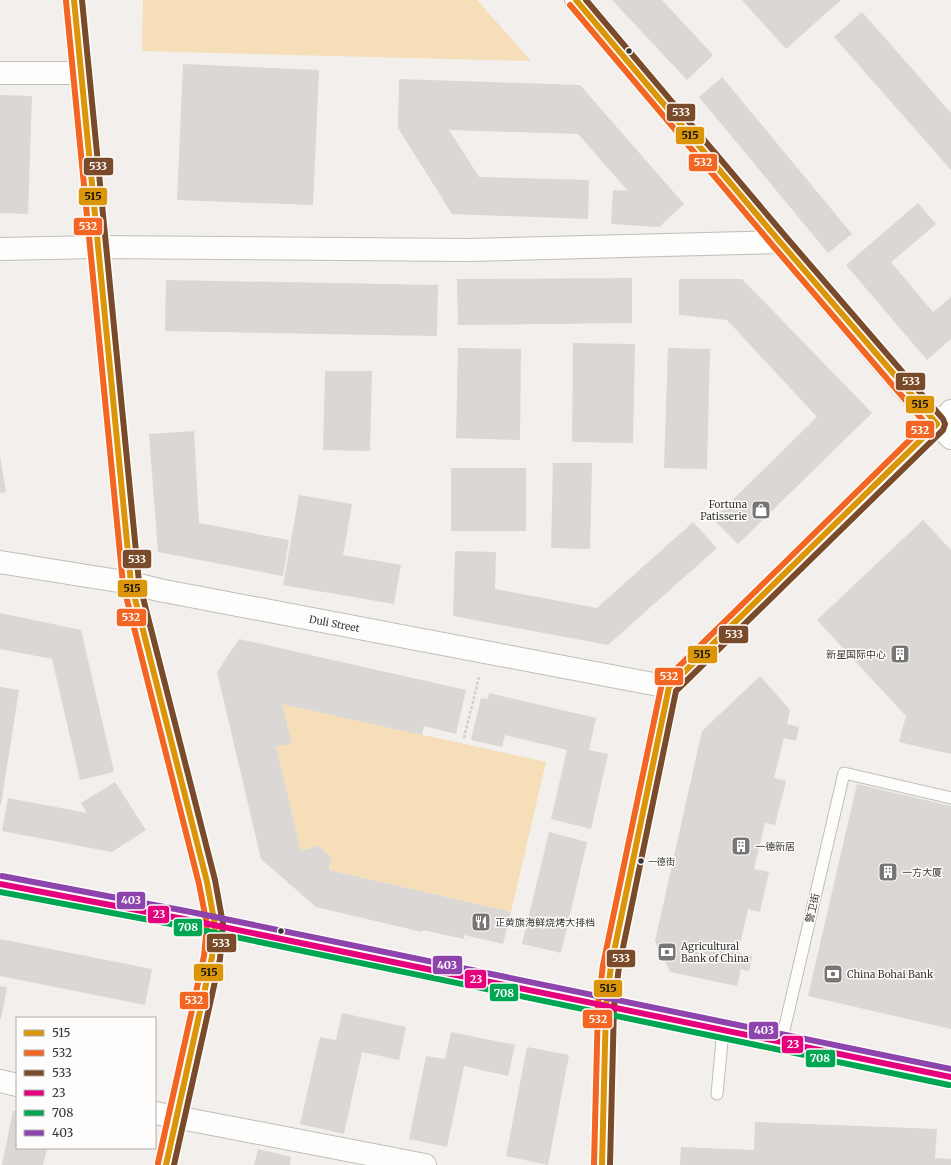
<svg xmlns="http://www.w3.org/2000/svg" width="951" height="1165" font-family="Merriweather,'Noto Sans SC',serif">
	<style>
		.green { fill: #f6deb8 }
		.building { fill: #dad7d5 }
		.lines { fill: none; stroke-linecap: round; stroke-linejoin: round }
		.service-casing { stroke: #c0bebc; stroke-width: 13 }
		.minor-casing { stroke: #c0bebc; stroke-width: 24 }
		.tertiary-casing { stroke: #c0bebc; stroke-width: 24 }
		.secondary-casing { stroke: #c0bebc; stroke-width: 24 }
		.path { stroke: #d0cfce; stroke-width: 2.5; stroke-dasharray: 3 2; stroke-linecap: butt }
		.service { stroke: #fdfdfc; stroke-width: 11 }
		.minor { stroke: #fdfdfc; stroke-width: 22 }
		.tertiary { stroke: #fdfdfc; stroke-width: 22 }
		.secondary { stroke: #fdfdfc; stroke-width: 22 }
		.bus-1-casing { stroke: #fffdfb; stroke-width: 9 }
		.bus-2-casing { stroke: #fffdfb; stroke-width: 9 }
		.bus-3-casing { stroke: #fffdfb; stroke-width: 9 }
		.bus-4-casing { stroke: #fffdfb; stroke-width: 9 }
		.bus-5-casing { stroke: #fffdfb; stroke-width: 9 }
		.bus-6-casing { stroke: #fffdfb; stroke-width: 9 }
		.bus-1 { stroke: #da9508; stroke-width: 6 }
		.bus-2 { stroke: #f26522; stroke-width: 6 }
		.bus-3 { stroke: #7a4b2a; stroke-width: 6 }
		.bus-4 { stroke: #e5007d; stroke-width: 6 }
		.bus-5 { stroke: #00a651; stroke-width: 6 }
		.bus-6 { stroke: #8e44ad; stroke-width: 6 }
		.bus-dot { fill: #363533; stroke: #fffdfb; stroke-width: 1.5 }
		.labels { text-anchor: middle; stroke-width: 3; stroke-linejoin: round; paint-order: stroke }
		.bus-label { font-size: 9px; fill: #363533; stroke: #fffdfb; text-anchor: start }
		.poi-label { font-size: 10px; fill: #363533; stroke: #fffdfb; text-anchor: start }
		.street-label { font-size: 10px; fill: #363533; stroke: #fffdfb }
		.line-badge { stroke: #fffdfb; stroke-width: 1.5 }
		.badge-label { font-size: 11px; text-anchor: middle; font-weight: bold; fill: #fff }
		.pale-badge-label { font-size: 11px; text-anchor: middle; font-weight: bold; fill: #111 }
	</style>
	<rect width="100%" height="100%" fill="#f2efec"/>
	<g class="green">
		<polygon points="143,0 477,0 531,61 142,51"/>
		<polygon points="282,704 546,762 511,912 329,870 331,857 319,846 301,851 276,746 292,743"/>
	</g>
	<g class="building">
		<polygon points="612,0 662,0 713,55 687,80"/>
		<polygon points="742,0 841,0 786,49"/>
		<polygon points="862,12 951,113 951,170 834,37"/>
		<polygon points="183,64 319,70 313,205 177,200"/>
		<polygon points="722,77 852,234 828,253 699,97"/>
		<polygon points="399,79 580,85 684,204 659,227 611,224 613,190 628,191 578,134 449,130 479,177 589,180 588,219 452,214 398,128"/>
		<polygon points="0,95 32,96 28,214 0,213"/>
		<polygon points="918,203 936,224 891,262 933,312 951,297 951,339 927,360 846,265"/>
		<polygon points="632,278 632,323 458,325 457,279"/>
		<polygon points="679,279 742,279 872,413 738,544 713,519 817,417 727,320 679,315"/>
		<polygon points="166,280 438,285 437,336 165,331"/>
		<polygon points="573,343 635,344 633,443 572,442"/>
		<polygon points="458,348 521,349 520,440 456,438"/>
		<polygon points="668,348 710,349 707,469 664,468"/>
		<polygon points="325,371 372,371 370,451 323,450"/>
		<polygon points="194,431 199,523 289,540 283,576 158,552 149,434"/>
		<polygon points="0,455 6,492 0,493"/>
		<polygon points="553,463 592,463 590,549 551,548"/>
		<rect x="451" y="468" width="75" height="63"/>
		<polygon points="299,495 352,504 343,555 401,565 394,604 283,585"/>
		<polygon points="923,520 951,550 951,754 899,742 906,716 817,620"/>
		<polygon points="693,522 717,548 608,645 453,616 455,551 496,552 495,589 597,608"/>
		<polygon points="0,613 81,630 114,772 80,780 52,659 0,649"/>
		<polygon points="239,639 466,690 456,734 424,726 422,735 282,704 292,744 276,746 301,851 319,846 331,857 329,870 511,912 503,944 464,935 464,939 423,930 422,932 316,907 261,859 217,672"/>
		<polygon points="760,676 790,710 787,724 799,727 796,741 784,738 774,778 786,781 775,825 765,823 754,869 769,872 760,912 748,909 738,953 752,956 749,971 741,969 737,986 670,972 655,941 702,731"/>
		<polygon points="0,687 19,690 1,805 0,805"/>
		<polygon points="489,693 596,718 589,750 608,754 591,829 551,819 567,750 505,735 502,747 471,740 481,698 488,699"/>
		<polygon points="115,782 146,830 112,852 2,831 8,798 87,813 81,803"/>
		<polygon points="857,784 951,806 951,1029 808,996"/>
		<polygon points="549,832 587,842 561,953 522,944"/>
		<polygon points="0,939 152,969 145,1005 0,976"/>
		<polygon points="0,986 7,987 1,1019 0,1019"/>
		<polygon points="342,1013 406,1027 399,1060 362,1052 344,1134 300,1124 320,1037 336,1040"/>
		<polygon points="451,1032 515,1045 508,1076 464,1066 447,1147 409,1139 426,1056 445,1059"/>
		<polygon points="527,1047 569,1055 548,1165 506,1156"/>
		<polygon points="13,1111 17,1111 17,1148 47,1148 43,1165 2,1165"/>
		<polygon points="755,1122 937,1129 935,1158 951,1159 951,1165 680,1165 681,1147 754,1150"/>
		<polygon points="258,1149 291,1157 290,1165 254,1165"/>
	</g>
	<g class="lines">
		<defs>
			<g id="service">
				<polyline points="781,1043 844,773 951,798"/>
				<polyline points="717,1094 723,1030"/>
			</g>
			<g id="minor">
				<polyline points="0,73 80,73"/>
				<polyline points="0,249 97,247 468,250 780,242"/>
				<path id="s1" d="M0,562L131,583L159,590L669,687"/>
				<polyline points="0,1081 17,1085"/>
				<polyline points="155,1113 425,1165"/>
				<polyline points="602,1165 606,1005 611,966 669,687 951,411"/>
			</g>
			<polyline id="tertiary" points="576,0 780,242 912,397 951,438"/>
			<g id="secondary">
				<polyline points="74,0 131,583 207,882 215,925 212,957 166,1165"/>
				<path d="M0,884C72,898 144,910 216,925C461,976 706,1028 951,1077"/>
			</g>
		</defs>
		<use href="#service" class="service-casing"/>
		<use href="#minor" class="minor-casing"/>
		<use href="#tertiary" class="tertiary-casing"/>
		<use href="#secondary" class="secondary-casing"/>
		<polyline class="path" points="464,738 479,677"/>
		<use href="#service" class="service"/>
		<use href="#minor" class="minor"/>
		<use href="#tertiary" class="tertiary"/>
		<use href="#secondary" class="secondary"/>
		<defs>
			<g id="bus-1">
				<polyline points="74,0 131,583 207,882 215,925 212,957 166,1165"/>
				<polyline points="576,0 780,242 937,424 669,687 611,966 606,1005 602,1165"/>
			</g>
			<g id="bus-2">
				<polyline points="66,1 123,584 199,884 207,925 204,956 158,1163"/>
				<polyline points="570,5 774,247 926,424 662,683 603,965 598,1005 594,1165"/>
			</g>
			<g id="bus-3">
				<polyline points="82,0 139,582 215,880 223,924 220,959 174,1165"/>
				<polyline points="586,0 786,237 943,419 945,424 943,430 676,691 619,967 614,1006 610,1165"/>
			</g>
			<polyline id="bus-4" points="0,884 189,920 951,1077"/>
			<polyline id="bus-5" points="0,892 187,927 949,1085"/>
			<polyline id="bus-6" points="2,876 191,912 951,1069"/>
		</defs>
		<use href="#bus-1" class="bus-1-casing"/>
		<use href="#bus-2" class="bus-2-casing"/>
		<use href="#bus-3" class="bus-3-casing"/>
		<use href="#bus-4" class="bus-4-casing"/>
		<use href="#bus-5" class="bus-5-casing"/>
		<use href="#bus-6" class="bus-6-casing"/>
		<use href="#bus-1" class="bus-1"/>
		<use href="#bus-2" class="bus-2"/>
		<use href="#bus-3" class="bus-3"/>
		<use href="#bus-4" class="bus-4"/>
		<use href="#bus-5" class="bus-5"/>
		<use href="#bus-6" class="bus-6"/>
	</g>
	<defs>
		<symbol id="shop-square" viewBox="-11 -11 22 22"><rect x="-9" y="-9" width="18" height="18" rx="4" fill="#787674" stroke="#fffdfb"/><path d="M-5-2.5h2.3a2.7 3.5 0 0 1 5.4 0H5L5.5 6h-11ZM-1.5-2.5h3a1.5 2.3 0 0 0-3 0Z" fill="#fff"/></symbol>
		<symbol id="building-square" viewBox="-11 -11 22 22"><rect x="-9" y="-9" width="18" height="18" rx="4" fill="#787674" stroke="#fffdfb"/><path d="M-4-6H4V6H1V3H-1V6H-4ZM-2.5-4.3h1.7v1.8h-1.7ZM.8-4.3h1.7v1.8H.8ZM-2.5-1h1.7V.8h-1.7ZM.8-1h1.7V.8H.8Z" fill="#fff"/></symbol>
		<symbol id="restaurant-square" viewBox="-11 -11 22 22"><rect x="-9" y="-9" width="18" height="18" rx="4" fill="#787674" stroke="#fffdfb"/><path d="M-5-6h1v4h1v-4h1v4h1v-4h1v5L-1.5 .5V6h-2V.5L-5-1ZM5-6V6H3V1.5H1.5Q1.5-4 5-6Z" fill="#fff"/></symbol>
		<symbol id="bank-square" viewBox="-11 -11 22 22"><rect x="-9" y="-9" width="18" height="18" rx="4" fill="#787674" stroke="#fffdfb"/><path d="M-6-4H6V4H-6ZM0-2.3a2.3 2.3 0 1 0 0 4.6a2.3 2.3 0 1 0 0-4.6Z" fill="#fff"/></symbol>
	</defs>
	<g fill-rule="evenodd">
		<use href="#shop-square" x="750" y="499" width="22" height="22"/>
		<use href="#building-square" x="889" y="643" width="22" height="22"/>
		<use href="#building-square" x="730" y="835" width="22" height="22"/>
		<use href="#building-square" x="877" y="861" width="22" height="22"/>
		<use href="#restaurant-square" x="470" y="911" width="22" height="22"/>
		<use href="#bank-square" x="656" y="941" width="22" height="22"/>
		<use href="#bank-square" x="822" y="963" width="22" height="22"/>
	</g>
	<g class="bus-dot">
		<circle cx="629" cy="51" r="3.5"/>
		<circle cx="641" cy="861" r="3.5"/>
		<circle cx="281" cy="931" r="3.5"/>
	</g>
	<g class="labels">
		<g class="bus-label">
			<text x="648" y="865">一德街</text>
		</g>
		<g class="poi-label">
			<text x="747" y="508" text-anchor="end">Fortuna<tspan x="747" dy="12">Patisserie</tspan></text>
			<text x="886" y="658" text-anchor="end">新星国际中心</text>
			<text x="755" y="850">一德新居</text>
			<text x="902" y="876">一方大厦</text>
			<text x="495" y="926">正黄旗海鲜烧烤大排档</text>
			<text x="681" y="950">Agricultural<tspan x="681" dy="12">Bank of China</tspan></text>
			<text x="847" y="978">China Bohai Bank</text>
		</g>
		<g class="street-label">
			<text dy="4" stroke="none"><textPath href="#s1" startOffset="340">Duli Street</textPath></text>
			<text transform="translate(812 908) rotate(-77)" y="4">警卫街</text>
		</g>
	</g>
	<g class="line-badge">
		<rect x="666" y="103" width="30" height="19" rx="4" fill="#7a4b2a"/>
		<rect x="675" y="126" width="30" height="19" rx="4" fill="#da9508"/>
		<rect x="688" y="153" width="30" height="19" rx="4" fill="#f26522"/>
		<rect x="83" y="157" width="31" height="19" rx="4" fill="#7a4b2a"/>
		<rect x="78" y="187" width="30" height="19" rx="4" fill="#da9508"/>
		<rect x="73" y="217" width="30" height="19" rx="4" fill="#f26522"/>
		<rect x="895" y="372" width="31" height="19" rx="4" fill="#7a4b2a"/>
		<rect x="905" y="395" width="30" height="19" rx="4" fill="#da9508"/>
		<rect x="905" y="420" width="30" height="19" rx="4" fill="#f26522"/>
		<rect x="122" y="549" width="30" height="20" rx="4" fill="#7a4b2a"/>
		<rect x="117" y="579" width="31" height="19" rx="4" fill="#da9508"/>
		<rect x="116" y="608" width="31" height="19" rx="4" fill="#f26522"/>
		<rect x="718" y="625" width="31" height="19" rx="4" fill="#7a4b2a"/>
		<rect x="687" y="645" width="31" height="19" rx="4" fill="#da9508"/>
		<rect x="654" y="667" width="30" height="19" rx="4" fill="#f26522"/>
		<rect x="116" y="891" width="30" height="19" rx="4" fill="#8e44ad"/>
		<rect x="147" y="905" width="23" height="19" rx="4" fill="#e5007d"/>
		<rect x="173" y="918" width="30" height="19" rx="4" fill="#00a651"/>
		<rect x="206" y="933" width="31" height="20" rx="4" fill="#7a4b2a"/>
		<rect x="606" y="949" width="30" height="19" rx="4" fill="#7a4b2a"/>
		<rect x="432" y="955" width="31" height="20" rx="4" fill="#8e44ad"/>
		<rect x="193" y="963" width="31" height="19" rx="4" fill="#da9508"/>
		<rect x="464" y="969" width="23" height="20" rx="4" fill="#e5007d"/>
		<rect x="593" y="979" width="30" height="19" rx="4" fill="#da9508"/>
		<rect x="489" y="983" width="30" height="19" rx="4" fill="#00a651"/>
		<rect x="179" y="991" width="30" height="19" rx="4" fill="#f26522"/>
		<rect x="582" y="1009" width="31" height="20" rx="4" fill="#f26522"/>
		<rect x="748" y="1021" width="31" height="19" rx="4" fill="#8e44ad"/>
		<rect x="781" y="1035" width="23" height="19" rx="4" fill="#e5007d"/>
		<rect x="805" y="1049" width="31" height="19" rx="4" fill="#00a651"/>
	</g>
	<g class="badge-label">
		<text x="681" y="116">533</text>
		<text x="703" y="166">532</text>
		<text x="98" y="170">533</text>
		<text x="88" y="230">532</text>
		<text x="911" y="385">533</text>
		<text x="920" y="434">532</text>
		<text x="137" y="563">533</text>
		<text x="131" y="621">532</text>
		<text x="734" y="638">533</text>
		<text x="669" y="680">532</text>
		<text x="131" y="904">403</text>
		<text x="159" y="918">23</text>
		<text x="188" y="931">708</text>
		<text x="221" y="947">533</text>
		<text x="621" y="962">533</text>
		<text x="447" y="969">403</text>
		<text x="476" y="983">23</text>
		<text x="504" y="997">708</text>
		<text x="194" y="1004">532</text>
		<text x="598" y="1023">532</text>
		<text x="764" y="1034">403</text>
		<text x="793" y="1048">23</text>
		<text x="820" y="1062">708</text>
	</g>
	<g class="pale-badge-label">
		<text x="690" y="139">515</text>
		<text x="93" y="200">515</text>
		<text x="920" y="408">515</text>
		<text x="132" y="592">515</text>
		<text x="702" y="658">515</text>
		<text x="209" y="976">515</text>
		<text x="608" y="992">515</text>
	</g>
	<rect x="16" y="1017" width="140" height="132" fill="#fffdfb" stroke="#afadab"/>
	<rect x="24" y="1030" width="20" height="6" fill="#da9508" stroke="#afadab"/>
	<text x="52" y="1037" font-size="12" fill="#363533">515</text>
	<rect x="24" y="1050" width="20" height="6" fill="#f26522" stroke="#afadab"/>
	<text x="52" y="1057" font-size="12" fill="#363533">532</text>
	<rect x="24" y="1070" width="20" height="6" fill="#7a4b2a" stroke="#afadab"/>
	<text x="52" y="1077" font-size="12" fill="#363533">533</text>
	<rect x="24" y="1090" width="20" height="6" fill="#e5007d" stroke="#afadab"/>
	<text x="52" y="1097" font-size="12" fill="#363533">23</text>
	<rect x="24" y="1110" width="20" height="6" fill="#00a651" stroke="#afadab"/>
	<text x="52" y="1117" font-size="12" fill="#363533">708</text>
	<rect x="24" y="1130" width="20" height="6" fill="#8e44ad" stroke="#afadab"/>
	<text x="52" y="1137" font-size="12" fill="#363533">403</text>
</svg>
